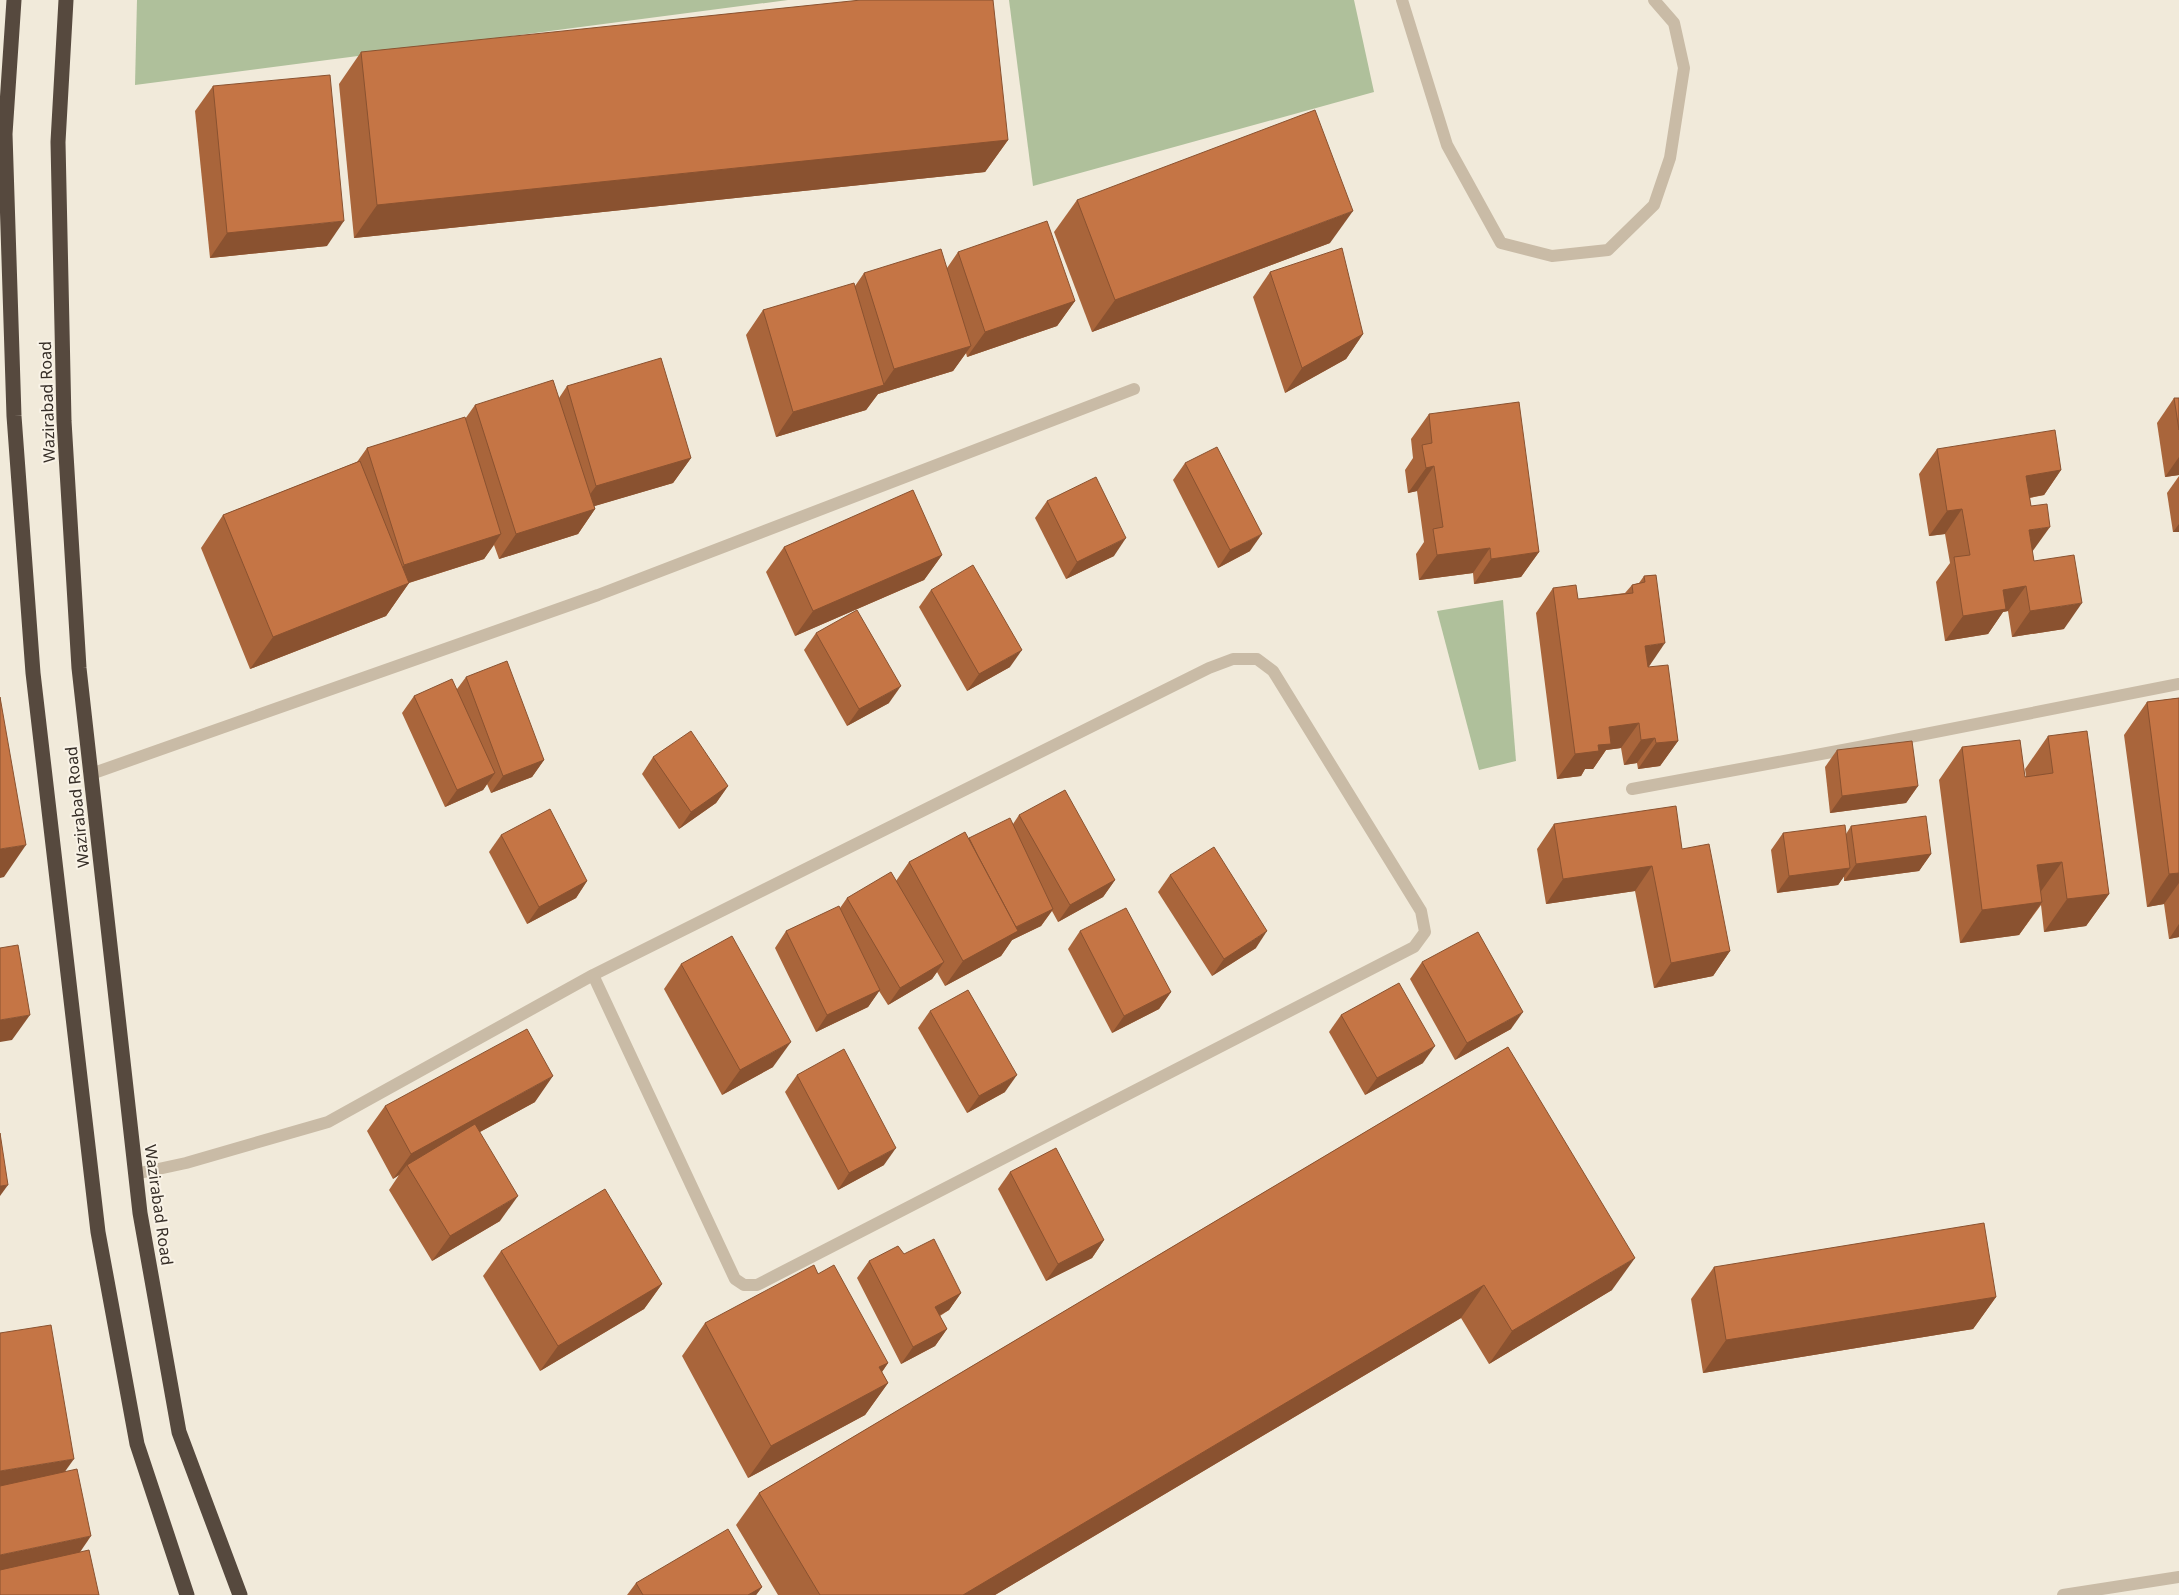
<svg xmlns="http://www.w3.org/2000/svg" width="2179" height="1595" font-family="'Noto Sans',sans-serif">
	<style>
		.green { fill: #afc09b }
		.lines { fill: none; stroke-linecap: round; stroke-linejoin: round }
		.minor { stroke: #c9bba6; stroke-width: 12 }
		.highway { stroke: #56493e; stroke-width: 15 }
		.wall { fill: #a9653b }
		.shaded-wall { fill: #8a5230 }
		.building { fill: #c57545; stroke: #8a5230 }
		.labels { text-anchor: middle; stroke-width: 4; stroke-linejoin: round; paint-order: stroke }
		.street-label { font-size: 16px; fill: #362e27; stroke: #f9f3e7 }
	</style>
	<rect width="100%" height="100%" fill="#f1eada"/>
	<g class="green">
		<polygon points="137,0 788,0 135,85"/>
		<polygon points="1009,0 1354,0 1374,92 1033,186"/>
		<polygon points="1503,600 1516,761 1479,770 1437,611"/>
	</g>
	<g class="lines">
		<g class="minor">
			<polyline points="1402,0 1447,145 1501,243 1552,256 1608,250 1654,205 1670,158 1684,68 1674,23 1654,0"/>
			<polyline points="91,774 598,595 1134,389"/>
			<polyline points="1632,789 1859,747 2179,684"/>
			<polyline points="135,1174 186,1163 328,1122 593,975 1209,668 1233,659 1257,659 1273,671 1421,911 1425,932 1414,947 757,1285 744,1285 735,1279 593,975"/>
			<polyline points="2063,1595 2179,1577"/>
		</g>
		<g class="highway">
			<polyline points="14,0 5,134 14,416 33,673 98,1232 137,1444 187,1595"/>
			<polyline points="66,0 58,142 64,421 79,668 140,1213 179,1432 240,1595"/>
		</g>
	</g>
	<g class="wall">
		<polygon points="361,52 1008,140 985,172 354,238 339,84"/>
		<polygon points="213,86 327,246 210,258 195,111"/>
		<polygon points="1077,200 1330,243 1092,332 1054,232"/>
		<polygon points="958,252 1075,301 1057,326 967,357 966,353 953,371 878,394 866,410 776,437 746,335 763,310 855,286 864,273 947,268"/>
		<polygon points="1270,272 1363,334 1346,359 1285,393 1253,297"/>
		<polygon points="567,386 691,458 673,483 594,506 595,509 578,534 499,559 494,545 484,559 409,583 386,616 250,669 201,548 223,515 357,462 367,448 465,419 475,405 559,398"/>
		<polygon points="2174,398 2179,398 2179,475 2165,477 2157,423"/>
		<polygon points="1429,414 1539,552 1521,577 1474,584 1473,573 1419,580 1416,554 1424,542 1417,491 1408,493 1405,470 1413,458 1411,439"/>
		<polygon points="1937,449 2061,470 2044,495 2030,498 2032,552 2034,561 2064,629 2012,637 2008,611 2003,612 1988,634 1945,641 1936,582 1950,563 1945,534 1929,536 1919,474"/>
		<polygon points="1185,463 1250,551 1218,568 1173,480"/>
		<polygon points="2179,476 2179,532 2173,532 2167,493"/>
		<polygon points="1047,501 1114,556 1066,579 1035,518"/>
		<polygon points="784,547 942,555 924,580 795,636 766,572"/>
		<polygon points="1656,575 1648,667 1678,741 1660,766 1638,769 1637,763 1624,765 1621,748 1606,750 1593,769 1585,769 1581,776 1557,779 1536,613 1553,588 1578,599 1625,593 1632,585 1639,583 1644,576"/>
		<polygon points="931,590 1010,667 967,691 919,607"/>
		<polygon points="816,633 889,703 847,726 804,650"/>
		<polygon points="466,677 544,760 532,777 491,793 487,784 483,790 445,807 402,713 414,696 457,689"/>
		<polygon points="2179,698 2179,937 2169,939 2164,904 2147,907 2124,735 2147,702"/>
		<polygon points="2048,736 2109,894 2086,926 2044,932 2041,905 2019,935 1960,943 1939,780 1962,747 2025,777 2026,776 2025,769"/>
		<polygon points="1837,750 1918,786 1906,803 1830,813 1825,767"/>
		<polygon points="653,757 728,786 716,803 679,829 642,774"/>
		<polygon points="1019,815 1115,880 1103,897 1058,922 1052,911 1041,926 1012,940 1001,956 945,986 937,972 932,979 888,1005 879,991 868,1007 816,1032 775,948 786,931 840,908 847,898 896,881 909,862 969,838 1013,824"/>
		<polygon points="1554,824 1682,849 1730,951 1713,976 1654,988 1635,891 1546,904 1537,849"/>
		<polygon points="1851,826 1931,854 1919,871 1844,881 1844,876 1838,885 1777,893 1771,850 1783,833 1846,834"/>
		<polygon points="501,835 587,881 576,898 527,924 489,852"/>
		<polygon points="1170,875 1256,948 1212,976 1158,892"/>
		<polygon points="1080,931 1171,992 1159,1009 1112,1033 1068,949"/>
		<polygon points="1422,962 1511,1029 1455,1060 1410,979"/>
		<polygon points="681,964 773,1067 722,1095 664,989"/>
		<polygon points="930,1011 1005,1092 967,1113 918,1028"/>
		<polygon points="1341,1015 1423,1063 1365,1095 1329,1032"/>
		<polygon points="1508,1047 1612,1290 1489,1364 1461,1318 995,1595 778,1595 736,1525 759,1493"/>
		<polygon points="797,1075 884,1165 838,1190 785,1092"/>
		<polygon points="535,1102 480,1132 500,1221 432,1261 389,1190 399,1175 393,1179 367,1131 385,1106"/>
		<polygon points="1010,1172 1104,1240 1092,1258 1046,1281 998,1189"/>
		<polygon points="501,1251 662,1284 644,1309 540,1371 483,1276"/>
		<polygon points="904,1254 961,1293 949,1310 940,1316 947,1329 935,1346 901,1364 857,1278 869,1261"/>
		<polygon points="1714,1267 1996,1297 1973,1329 1703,1373 1691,1299"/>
		<polygon points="818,1274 888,1363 882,1372 888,1383 865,1415 748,1478 682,1356 705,1323"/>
		<polygon points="636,1583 762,1587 756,1595 627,1595"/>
	</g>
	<g class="shaded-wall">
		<polygon points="1008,140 985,172 354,238 377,205"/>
		<polygon points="1353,211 1330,243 1092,332 1115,300"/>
		<polygon points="344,221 327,246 210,258 227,233"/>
		<polygon points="1075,301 1057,326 967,357 985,332"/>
		<polygon points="1363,334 1346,359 1285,393 1302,368"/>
		<polygon points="971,346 953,371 878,394 866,410 776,437 793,412 883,385 894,369"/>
		<polygon points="2179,457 2179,475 2165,477"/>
		<polygon points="691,458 673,483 578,511 596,486"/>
		<polygon points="1434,466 1417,491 1408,493 1426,468"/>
		<polygon points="2061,470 2044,495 2009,501 2026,476"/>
		<polygon points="595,509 578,534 499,559 516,534"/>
		<polygon points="1962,509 1945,534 1929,536 1947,511"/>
		<polygon points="2179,524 2179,532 2173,532"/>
		<polygon points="2050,527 2032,552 2029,530"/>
		<polygon points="501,534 484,559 386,590 404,565"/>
		<polygon points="1262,534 1250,551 1218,568 1230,550"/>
		<polygon points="1126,538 1114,556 1066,579 1077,562"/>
		<polygon points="1490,548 1473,573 1419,580 1437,555"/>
		<polygon points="1539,552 1521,577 1474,584 1491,559"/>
		<polygon points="942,555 924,580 795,636 813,611"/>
		<polygon points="409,583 386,616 250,669 273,637"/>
		<polygon points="2026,586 2008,611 2003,612 1988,634 1945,641 1963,616 2003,590"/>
		<polygon points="2082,603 2064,629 2012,637 2030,611"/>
		<polygon points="1665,643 1648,668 1645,646"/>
		<polygon points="1022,650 1010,667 967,691 979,674"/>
		<polygon points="901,686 889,703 847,726 859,709"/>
		<polygon points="1639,723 1621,748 1606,750 1593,769 1585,769 1581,776 1557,779 1575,754 1609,727"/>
		<polygon points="1655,738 1637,763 1624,765 1641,740"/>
		<polygon points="1678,741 1660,766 1638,769 1656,743"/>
		<polygon points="544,760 532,777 491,793 503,776"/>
		<polygon points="495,773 483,790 445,807 457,790"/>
		<polygon points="728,786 716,803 679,829 691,812"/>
		<polygon points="1918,786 1906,803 1830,813 1842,796"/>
		<polygon points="26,845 4,877 0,878 0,849"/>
		<polygon points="1931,854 1919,871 1844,881 1856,864"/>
		<polygon points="2062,862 2039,894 2037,865"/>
		<polygon points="1652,866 1635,891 1546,904 1563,879"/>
		<polygon points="1850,868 1838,885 1777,893 1789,876"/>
		<polygon points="2179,873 2179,883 2164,904 2147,907 2169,874"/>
		<polygon points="1115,880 1103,897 1058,922 1070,905"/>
		<polygon points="587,881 576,898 527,924 539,907"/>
		<polygon points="2109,894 2086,926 2044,932 2067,899"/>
		<polygon points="2042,902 2019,935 1960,943 1982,910"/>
		<polygon points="1053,909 1041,926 1012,940 1001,956 945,986 963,961 1013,929"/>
		<polygon points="2179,924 2179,937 2169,939"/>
		<polygon points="1267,931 1256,948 1212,976 1224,959"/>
		<polygon points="1730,951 1713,976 1654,988 1671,963"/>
		<polygon points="944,962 932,979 888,1005 900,988"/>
		<polygon points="880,990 868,1007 816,1032 827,1015"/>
		<polygon points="1171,992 1159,1009 1112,1033 1124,1016"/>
		<polygon points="1523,1012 1511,1029 1455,1060 1467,1043"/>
		<polygon points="30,1015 12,1040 0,1042 0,1020"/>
		<polygon points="791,1042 773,1067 722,1095 740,1070"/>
		<polygon points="1435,1046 1423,1063 1365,1095 1377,1078"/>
		<polygon points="1017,1075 1005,1092 967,1113 979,1096"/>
		<polygon points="553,1076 535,1102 410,1170 407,1165 399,1175 393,1179 411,1154"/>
		<polygon points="896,1148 884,1165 838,1190 849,1173"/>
		<polygon points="8,1185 0,1196 0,1186"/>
		<polygon points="518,1196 500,1221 432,1261 450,1236"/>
		<polygon points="1104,1240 1092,1258 1046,1281 1058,1264"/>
		<polygon points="1635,1258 1612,1290 1489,1364 1512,1331"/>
		<polygon points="662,1284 644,1309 540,1371 558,1346"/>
		<polygon points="1484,1285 1461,1318 995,1595 963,1595"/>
		<polygon points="961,1293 949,1310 923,1324 935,1307"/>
		<polygon points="1996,1297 1973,1329 1703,1373 1726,1340"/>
		<polygon points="947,1329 935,1346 901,1364 913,1347"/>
		<polygon points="888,1363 866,1395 888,1383 865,1415 748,1478 771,1446 879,1367"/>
		<polygon points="74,1459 56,1484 0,1493 0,1471"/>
		<polygon points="91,1536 74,1561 0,1576 0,1555"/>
		<polygon points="762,1587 756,1595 748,1595"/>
	</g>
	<g class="building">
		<polygon points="861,0 993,0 1008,140 377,205 361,52"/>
		<polygon points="330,75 344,221 227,233 213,86"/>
		<polygon points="1315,110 1353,211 1115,300 1077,200"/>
		<polygon points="1047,221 1075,301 985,332 958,252"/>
		<polygon points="1342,248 1363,334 1302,368 1270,272"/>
		<polygon points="941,249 971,346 894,369 864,273"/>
		<polygon points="854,283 884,385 793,412 763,310"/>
		<polygon points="661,358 691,458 596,486 567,386"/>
		<polygon points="553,380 595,509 516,534 475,405"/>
		<polygon points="2174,398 2179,398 2179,430"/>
		<polygon points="1519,402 1539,552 1491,559 1490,548 1437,555 1433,529 1443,527 1434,466 1426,468 1422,445 1432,443 1429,414"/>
		<polygon points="465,417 501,534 404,565 367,448"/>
		<polygon points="2055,430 2061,470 2026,476 2031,506 2047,504 2050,527 2029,530 2034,561 2074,555 2082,603 2030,611 2026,586 2003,590 2006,609 1963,616 1954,557 1970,555 1962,509 1947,511 1937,449"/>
		<polygon points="1217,447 1262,534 1230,550 1185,463"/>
		<polygon points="360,461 409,583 273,637 223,515"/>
		<polygon points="1096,477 1126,538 1077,562 1047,501"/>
		<polygon points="913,490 942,555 813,611 784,547"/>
		<polygon points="973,565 1022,650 979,674 931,590"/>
		<polygon points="1656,575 1665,643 1645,646 1648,667 1668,665 1678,741 1656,743 1655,738 1641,740 1639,723 1609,727 1611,744 1598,745 1599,751 1575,754 1553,588 1576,585 1578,599 1633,593 1632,585 1645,582 1644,576"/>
		<polygon points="857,610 901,686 859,709 816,633"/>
		<polygon points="507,661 544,760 503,776 466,677"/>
		<polygon points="452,679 495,773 457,790 414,696"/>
		<polygon points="0,697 26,845 0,849"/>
		<polygon points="2179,698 2179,873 2169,874 2147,702"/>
		<polygon points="691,731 728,786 691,812 653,757"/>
		<polygon points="2087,731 2109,894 2067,899 2062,862 2037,865 2042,902 1982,910 1962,747 2020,740 2025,777 2053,773 2048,736"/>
		<polygon points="1912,741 1918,786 1842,796 1837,750"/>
		<polygon points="1065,790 1115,880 1070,905 1019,815"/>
		<polygon points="1676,806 1682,849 1709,844 1730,951 1671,963 1652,866 1563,879 1554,824"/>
		<polygon points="550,809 587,881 539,907 501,835"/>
		<polygon points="1926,816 1931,854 1856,864 1851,826"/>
		<polygon points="1010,818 1053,909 1016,927 978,856 969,838"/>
		<polygon points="1845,825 1850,868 1789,876 1783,833"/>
		<polygon points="965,832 1018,931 963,961 909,862"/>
		<polygon points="1214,847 1267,931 1224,959 1170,875"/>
		<polygon points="891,872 944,962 900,988 847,898"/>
		<polygon points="839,906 880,990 827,1015 786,931"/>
		<polygon points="1126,908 1171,992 1124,1016 1080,931"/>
		<polygon points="1478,932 1523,1012 1467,1043 1422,962"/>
		<polygon points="732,936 791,1042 740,1070 681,964"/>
		<polygon points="18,945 30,1015 0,1020 0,948"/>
		<polygon points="1399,983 1435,1046 1377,1078 1341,1015"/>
		<polygon points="968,990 1017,1075 979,1096 930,1011"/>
		<polygon points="527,1029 553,1076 411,1154 385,1106"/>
		<polygon points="1508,1047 1635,1258 1512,1331 1484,1285 963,1595 820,1595 759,1493"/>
		<polygon points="844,1049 896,1148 849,1173 797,1075"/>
		<polygon points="475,1124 518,1196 450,1236 407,1165"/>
		<polygon points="0,1133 8,1185 0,1186"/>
		<polygon points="1056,1148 1104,1240 1058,1264 1010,1172"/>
		<polygon points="605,1189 662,1284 558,1346 501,1251"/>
		<polygon points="1984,1223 1996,1297 1726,1340 1714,1267"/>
		<polygon points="934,1239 961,1293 935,1307 947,1329 913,1347 869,1261 898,1246 904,1254"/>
		<polygon points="814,1265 818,1274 834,1265 888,1363 879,1367 888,1383 771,1446 705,1323"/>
		<polygon points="51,1325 74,1459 0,1471 0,1333"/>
		<polygon points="77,1469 91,1536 0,1555 0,1486"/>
		<polygon points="728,1529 762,1587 748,1595 643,1595 636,1583"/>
		<polygon points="89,1550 99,1595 0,1595 0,1570"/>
	</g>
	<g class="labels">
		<g class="street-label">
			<text transform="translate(47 402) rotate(-92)" y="6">Wazirabad Road</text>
			<text transform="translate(77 807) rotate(-96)" y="6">Wazirabad Road</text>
			<text transform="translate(159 1205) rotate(82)" y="6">Wazirabad Road</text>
		</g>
	</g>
</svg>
